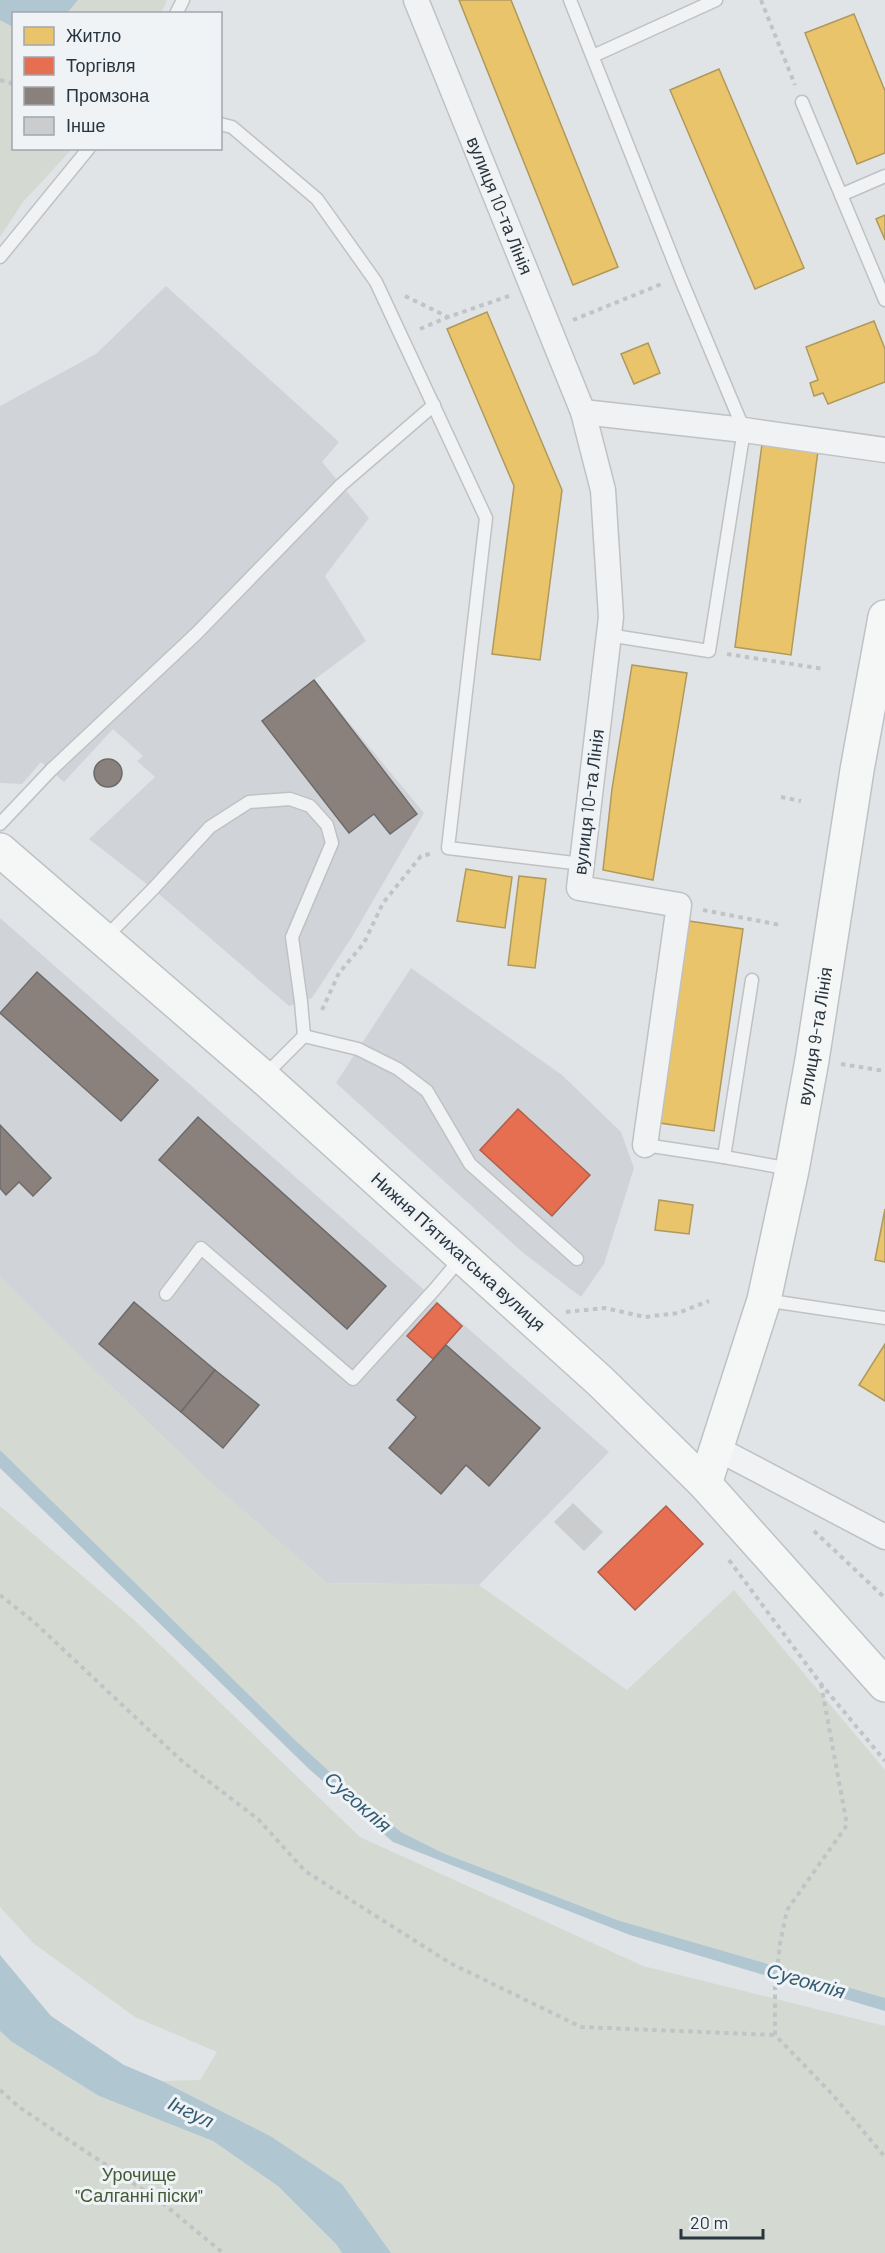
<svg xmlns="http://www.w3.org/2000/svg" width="885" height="2253" font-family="Barlow,sans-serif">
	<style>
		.built { fill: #d0d4d9 }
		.green { fill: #d4dad2 }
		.water { fill: #b0c6d1 }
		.homes { fill: #e9c46a; stroke: #af995d; stroke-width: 1.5 }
		.shops { fill: #e76f51; stroke: #ae5e4c; stroke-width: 1.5 }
		.industry { fill: #8a817c; stroke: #6d6a6a; stroke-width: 1.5 }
		.building { fill: #caccce }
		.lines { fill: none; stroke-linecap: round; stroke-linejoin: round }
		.lane-casing { stroke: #bfc2c4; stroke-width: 15 }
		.street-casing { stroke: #bfc2c4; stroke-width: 27 }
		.secondary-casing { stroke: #bfc2c4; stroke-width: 36 }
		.path { stroke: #c0c4c7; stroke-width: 4; stroke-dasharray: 4.5 4.5; stroke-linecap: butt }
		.lane { stroke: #f1f2f3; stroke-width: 12 }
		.street { stroke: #f1f2f3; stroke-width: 24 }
		.secondary { stroke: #f5f6f6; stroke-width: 33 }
		.labels { text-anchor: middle; stroke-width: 6; stroke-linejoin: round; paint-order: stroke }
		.street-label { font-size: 18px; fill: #29353f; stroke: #eff3f6 }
		.park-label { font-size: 18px; fill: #445b36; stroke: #eff3f6 }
		.water-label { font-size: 20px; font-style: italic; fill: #335c72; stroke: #eff3f6 }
	</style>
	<rect width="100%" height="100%" fill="#e1e4e6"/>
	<g class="built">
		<polygon points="166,286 339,442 322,462 369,518 325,576 366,641 314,680 424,813 352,937 312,998 289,1006 153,889 89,839 155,777 137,761 143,756 113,729 64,782 41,762 22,784 0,783 0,406 96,354"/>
		<polygon points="0,918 609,1452 479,1585 327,1583 205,1478 0,1278"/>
		<polygon points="411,968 562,1075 621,1132 634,1168 604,1264 581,1297 522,1252 336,1083"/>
	</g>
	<g class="green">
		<polygon points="0,0 167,0 161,13 14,14 14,148 72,149 23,202 0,237"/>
		<polygon points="0,1278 205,1477 327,1583 479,1585 627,1690 734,1590 885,1770 885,1998 617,1920 443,1853 401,1832 354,1794 296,1741 0,1450"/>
		<polygon points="0,1506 132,1618 360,1837 643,1966 885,2026 885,2253 391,2253 342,2184 272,2137 162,2081 200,2080 217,2052 135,2017 33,1943 0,1907"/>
		<polygon points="0,2031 12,2042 99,2096 213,2141 279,2186 336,2244 342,2253 0,2253"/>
	</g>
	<g class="water">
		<polygon points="0,0 78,0 67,13 14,14 13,27 0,20"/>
		<polygon points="0,1450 296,1741 354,1794 401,1832 443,1853 617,1920 885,1998 885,2011 630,1935 393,1842 309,1769 0,1468"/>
		<polygon points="0,1955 51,2016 124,2065 162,2081 272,2137 342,2184 391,2253 342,2253 336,2244 278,2186 213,2141 99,2096 12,2042 0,2031"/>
	</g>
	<g class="homes">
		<polygon points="459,0 511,0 618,267 573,285"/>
		<polygon points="854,14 885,91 885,153 857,164 805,33"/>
		<polygon points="719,69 804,268 755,289 670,90"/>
		<polygon points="885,215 885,240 876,219"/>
		<polygon points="487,312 562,490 540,660 492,654 514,486 447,329"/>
		<polygon points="874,321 885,349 885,382 828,404 823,393 814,396 810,383 818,380 806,347"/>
		<polygon points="648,343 660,373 634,384 621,354"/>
		<polygon points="762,444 818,451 791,655 735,647"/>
		<polygon points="632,665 687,673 653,880 603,870 612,789"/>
		<polygon points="466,869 512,877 505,928 457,921"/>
		<polygon points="519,876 546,879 535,968 508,965"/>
		<polygon points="689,921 743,929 714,1131 660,1123"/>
		<polygon points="659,1200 693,1205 689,1234 655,1230"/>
		<polygon points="885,1209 885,1262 875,1260"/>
		<polygon points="885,1344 885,1401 859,1385"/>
	</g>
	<g class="shops">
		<polygon points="518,1109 590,1175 552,1216 480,1150"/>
		<polygon points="437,1303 462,1326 433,1359 407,1336"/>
		<polygon points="666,1506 703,1544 635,1610 598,1572"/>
	</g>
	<g class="industry">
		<polygon points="314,680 417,814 390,834 374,814 349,833 262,721"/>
		<circle cx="108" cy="773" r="14"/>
		<polygon points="37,972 158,1080 121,1121 0,1013"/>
		<polygon points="198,1117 386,1286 347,1329 159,1160"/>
		<polygon points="0,1125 51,1178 33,1196 19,1182 6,1195 0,1188"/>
		<polygon points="134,1302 215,1370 181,1412 99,1344"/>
		<polygon points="446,1345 540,1428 489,1486 466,1465 441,1494 389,1448 416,1417 397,1400"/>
		<polygon points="215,1370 259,1405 223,1448 181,1412"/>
	</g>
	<polygon class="building" points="573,1503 603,1532 584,1551 554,1522"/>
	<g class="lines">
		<defs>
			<g id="lane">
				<polyline points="570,0 680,277 744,430 709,651 608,635"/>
				<polyline points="176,14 183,0"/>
				<polyline points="593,56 716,0"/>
				<polyline points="802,102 885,300"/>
				<polyline points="220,124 232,127 317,199 376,282 486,518 448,848 582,864"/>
				<polyline points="841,195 885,176"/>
				<polyline points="0,257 89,148"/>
				<polyline points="0,824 51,770 197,633 341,485 434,405"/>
				<polyline points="104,939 153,889 210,827 249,802 290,799 310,806 327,825 332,843 292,937 301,1002 304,1036"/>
				<polyline points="264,1076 304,1036 358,1049 398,1069 427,1091 470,1164 577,1259"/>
				<polyline points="645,1145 724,1157 791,1169"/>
				<polyline points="724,1157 752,980"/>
				<polyline points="166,1294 201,1248 353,1379 435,1289 462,1257"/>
				<polyline points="764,1300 885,1318"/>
			</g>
			<g id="street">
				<path id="s1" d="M416,0L583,412L603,490L611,617L579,888L679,905L645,1145"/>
				<polyline points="583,412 744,430 885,450"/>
				<polyline points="716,1448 885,1537"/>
			</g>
			<g id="secondary">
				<polyline points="0,850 263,1077 600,1381 705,1484 885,1685"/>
				<path id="s2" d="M705,1484L764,1300L792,1170L812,1060L857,770L885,617"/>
			</g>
		</defs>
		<use href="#lane" class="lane-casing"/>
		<use href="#street" class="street-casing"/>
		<use href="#secondary" class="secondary-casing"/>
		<g class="path">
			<polyline points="761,0 795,85"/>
			<polyline points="0,80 14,84"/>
			<polyline points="405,296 448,317 509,296"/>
			<polyline points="573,320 664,283"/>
			<polyline points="420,329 448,317"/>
			<polyline points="727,654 824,669"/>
			<polyline points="781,797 801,801"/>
			<polyline points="703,910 780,925"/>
			<polyline points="322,1010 339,973 364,943 383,903 421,856 430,854"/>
			<polyline points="841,1064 885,1071"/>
			<polyline points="566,1312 605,1308 645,1317 678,1313 709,1301"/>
			<polyline points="814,1531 885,1598"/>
			<polyline points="729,1560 821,1684 885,1761"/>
			<polyline points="0,1595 34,1622 183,1762 258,1819 305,1871 450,1963 581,2027 775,2035"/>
			<polyline points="821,1684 847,1825 787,1910 780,1944 775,1988 775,2035 832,2094 885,2157"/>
			<polyline points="0,2090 19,2107 160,2201 223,2253"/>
		</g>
		<use href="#lane" class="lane"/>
		<use href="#street" class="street"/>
		<use href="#secondary" class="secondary"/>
	</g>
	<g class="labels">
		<g class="street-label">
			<text dy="6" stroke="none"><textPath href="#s1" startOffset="222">вулиця 10-та Лінія</textPath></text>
			<text transform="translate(589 802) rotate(-83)" y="6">вулиця 10-та Лінія</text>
			<text dy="6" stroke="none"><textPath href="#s2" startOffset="462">вулиця 9-та Лінія</textPath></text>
			<text transform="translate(458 1252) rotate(42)" y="6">Нижня Пʼятихатська вулиця</text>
		</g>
		<g class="park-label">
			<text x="139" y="2181">Урочище<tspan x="139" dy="21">"Салганні піски"</tspan></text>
		</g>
		<g class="water-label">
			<text transform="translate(358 1802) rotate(41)" y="7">Сугоклія</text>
			<text transform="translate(806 1981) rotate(16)" y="7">Сугоклія</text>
			<text transform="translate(191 2112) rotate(26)" y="7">Інгул</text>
		</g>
	</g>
	<rect x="12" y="12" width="210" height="138" fill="#eff3f6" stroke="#a0a7ad" stroke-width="1.5"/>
	<rect x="24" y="27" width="30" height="18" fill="#e9c46a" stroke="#a0a7ad" stroke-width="1.5"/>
	<text x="66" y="42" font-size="18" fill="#29353f">Житло</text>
	<rect x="24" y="57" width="30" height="18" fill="#e76f51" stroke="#a0a7ad" stroke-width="1.5"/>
	<text x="66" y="72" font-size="18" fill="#29353f">Торгівля</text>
	<rect x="24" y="87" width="30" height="18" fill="#8a817c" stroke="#a0a7ad" stroke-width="1.5"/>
	<text x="66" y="102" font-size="18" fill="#29353f">Промзона</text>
	<rect x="24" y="117" width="30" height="18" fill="#caccce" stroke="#a0a7ad" stroke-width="1.5"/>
	<text x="66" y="132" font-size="18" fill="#29353f">Інше</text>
	<path d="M681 2229v9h82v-9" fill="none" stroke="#29353f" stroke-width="3"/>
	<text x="690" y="2229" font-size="18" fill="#29353f" stroke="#eff3f6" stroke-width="4.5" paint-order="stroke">20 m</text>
</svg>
